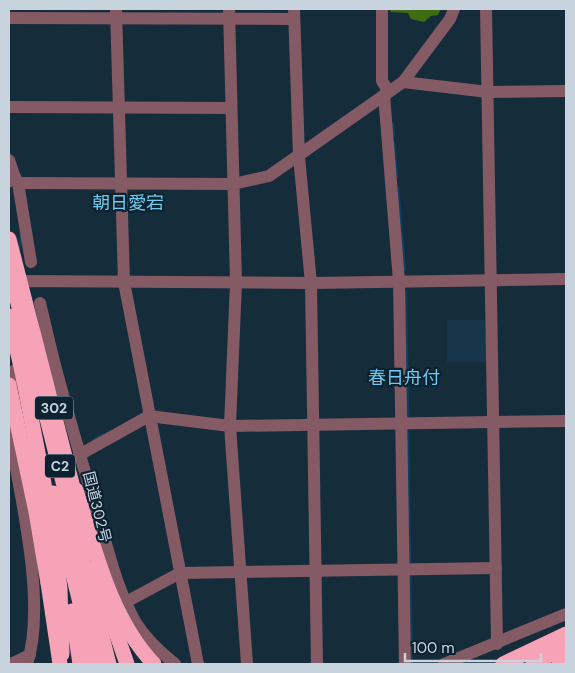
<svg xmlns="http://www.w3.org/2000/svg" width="575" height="673" font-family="'DM Sans','Noto Sans JP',sans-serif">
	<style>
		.built { fill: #18364a }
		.forest { fill: #3e6c13 }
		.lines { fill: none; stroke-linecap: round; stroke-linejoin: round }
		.stream { stroke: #0b4160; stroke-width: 2.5 }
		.minor { stroke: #845a64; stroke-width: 12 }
		.highway { stroke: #f6a3b8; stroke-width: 15 }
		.highway-bridge { stroke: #f6a3b8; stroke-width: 15 }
		.labels { text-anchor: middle; stroke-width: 4.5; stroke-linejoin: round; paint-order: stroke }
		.shield { fill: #0c2231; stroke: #8f9faa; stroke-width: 1 }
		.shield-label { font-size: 14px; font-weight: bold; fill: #c7d4de }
		.street-label { font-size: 15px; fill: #c7d4de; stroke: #0c2231 }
		.quarter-label { font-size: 18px; fill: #70ccee; stroke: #0c2231 }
	</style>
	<rect width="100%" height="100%" fill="#152c3b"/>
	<polygon class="built" points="447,320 486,320 487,362 447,362"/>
	<polygon class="forest" points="389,9 441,9 438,15 431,16 424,22 411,19 408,13 391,12"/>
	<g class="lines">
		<g class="stream">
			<polyline points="393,124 394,136"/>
			<polyline points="394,142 397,177"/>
			<polyline points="398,188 405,270"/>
			<polyline points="20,248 21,235"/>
			<polyline points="406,291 408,416"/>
			<polyline points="408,432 410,563"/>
			<polyline points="93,440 103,434"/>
			<polyline points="410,576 412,662"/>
		</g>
		<g class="minor">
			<polyline points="116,9 124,282 198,664"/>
			<polyline points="229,9 236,282 230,426 247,664"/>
			<polyline points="294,9 299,157 311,283 317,664"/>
			<polyline points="382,9 382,81 389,92"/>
			<polyline points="486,9 497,644"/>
			<polyline points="9,18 293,19"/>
			<polyline points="403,82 488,92 566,91"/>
			<polyline points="384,95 399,281 405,664"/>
			<polyline points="9,107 231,108"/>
			<polyline points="9,160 14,175 10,181"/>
			<polyline points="14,175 18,183 31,262"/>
			<polyline points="18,183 233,184 269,176 403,82 450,19 454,9"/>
			<polyline points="11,283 21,281 311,283 566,279"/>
			<polyline points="40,303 49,341"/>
			<path d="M34,331L49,341C63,400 81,458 98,516C109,552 117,590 136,623C146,639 160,652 175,664"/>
			<polyline points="9,390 15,370"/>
			<path d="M9,431C20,494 47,604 27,664"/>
			<polyline points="79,455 149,416 230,426 566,421"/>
			<polyline points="126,602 180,573 496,568"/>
			<polyline points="11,664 30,655"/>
			<polyline points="444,664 566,614"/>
		</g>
		<g class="highway">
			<polyline points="9,239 77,503"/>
			<polyline points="9,316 25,384"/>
			<polyline points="53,493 95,664"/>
			<polyline points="94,569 127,664"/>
			<polyline points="48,583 60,664"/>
			<polyline points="72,611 80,664"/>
			<polyline points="503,664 566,634"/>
			<polyline points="533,664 566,646"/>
			<polyline points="559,664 566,661"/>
		</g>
		<g class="highway-bridge">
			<polyline points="9,268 109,664"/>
			<polyline points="22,371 54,535 60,589 62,654"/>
			<polyline points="9,385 36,512 48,583"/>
			<path d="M76,490C95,549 110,618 154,664"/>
		</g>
	</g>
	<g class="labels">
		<g class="shield">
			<rect x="35" y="396.5" width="38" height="23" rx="4"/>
			<rect x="45" y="454.5" width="30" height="23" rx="4"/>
		</g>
		<g class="shield-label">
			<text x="54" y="413">302</text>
			<text x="60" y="471">C2</text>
		</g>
		<g class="street-label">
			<text transform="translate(97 507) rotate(76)" y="5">国道302号</text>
		</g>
		<g class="quarter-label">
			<text x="128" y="209">朝日愛宕</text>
			<text x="404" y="384">春日舟付</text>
		</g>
	</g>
	<rect width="575" height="673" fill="none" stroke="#c7d4de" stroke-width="20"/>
	<path d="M405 653v8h136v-8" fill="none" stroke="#c7d4de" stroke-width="2.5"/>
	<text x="412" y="653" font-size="15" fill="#c7d4de" stroke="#0c2231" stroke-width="4" paint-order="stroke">100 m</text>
</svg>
